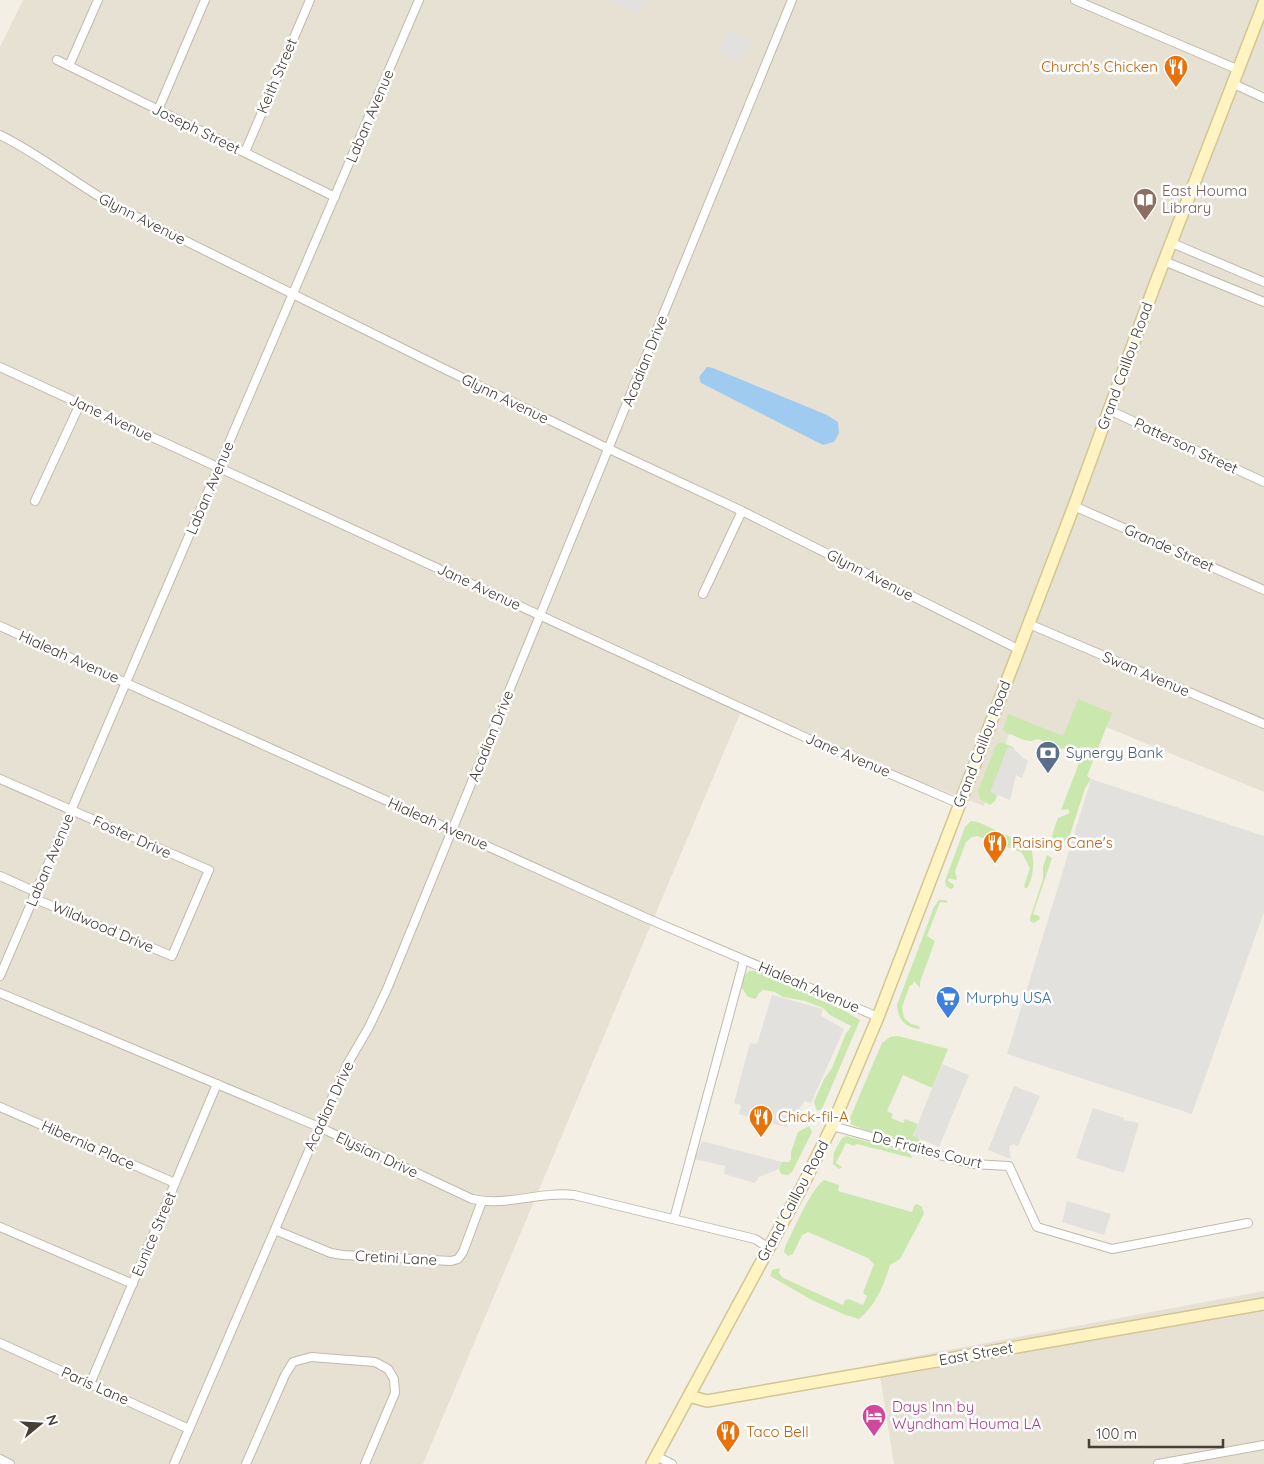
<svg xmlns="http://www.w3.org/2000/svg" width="1264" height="1464" font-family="Quicksand,sans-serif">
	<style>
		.residential { fill: #e7e1d3 }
		.green { fill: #cae7ad }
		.parking { fill: #e3e1dd }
		.water { fill: #a0cbf0 }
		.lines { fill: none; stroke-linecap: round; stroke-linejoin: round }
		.street-casing { stroke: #c1baaa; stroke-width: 10 }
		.secondary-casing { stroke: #d3c594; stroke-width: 14 }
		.street { stroke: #fff; stroke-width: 8 }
		.secondary { stroke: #fff4c2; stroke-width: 11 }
		.labels { text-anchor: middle; stroke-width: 5; stroke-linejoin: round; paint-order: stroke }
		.food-label { font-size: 15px; fill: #c56008; stroke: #fff; text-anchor: start }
		.street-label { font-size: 15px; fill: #453f34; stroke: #fff }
		.education-label { font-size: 15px; fill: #785e54; stroke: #fff; text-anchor: start }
		.service-label { font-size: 15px; fill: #4e5e75; stroke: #fff; text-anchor: start }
		.shop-label { font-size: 15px; fill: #366cbe; stroke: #fff; text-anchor: start }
		.hotel-label { font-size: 15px; fill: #b23c85; stroke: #fff; text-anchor: start }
	</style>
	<rect width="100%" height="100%" fill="#f3efe5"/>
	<g class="residential">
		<polygon points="23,0 1264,0 1264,792 1077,715 1062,749 1011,728 984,806 740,714 423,1464 0,1464 0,47"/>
		<polygon points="1264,1291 1264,1464 894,1464 878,1363"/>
	</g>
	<g class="green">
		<polygon points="1078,699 1112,713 1087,776 1091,779 1085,788 1070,835 1068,839 1061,843 1053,839 1052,835 1058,818 1070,813 1068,809 1061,810 1078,766 1077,758 1070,751 1038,739 1031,741 1024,740 1005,732 1003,729 1008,714 1063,736"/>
		<polygon points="1001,742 1013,747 1014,749 1008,747 991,792 997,795 995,801 990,805 980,799 978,791 996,745"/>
		<path d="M971,821L978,822L1030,846C1035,856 1034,879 1027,888H1025L1024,886L1030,868L1022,853L1013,849L977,836L972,837L966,842L955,871L957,879L955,880L949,878L948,881L953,884L954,887L951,889L946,886L945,881L965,827Z"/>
		<polygon points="1047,855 1052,858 1033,914 1039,916 1040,919 1034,923 1030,921 1030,918 1043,879 1043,867"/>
		<path d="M939,900H946L948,903L940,902L927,936L935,941L920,982V988L914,981L912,985H910L902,1007L904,1018L911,1024L919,1026L920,1029C905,1028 898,1019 897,1005L934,907Z"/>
		<polygon points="749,971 756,971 845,1011 860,1020 822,1109 817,1111 814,1102 824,1079 832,1068 846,1033 849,1030 851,1026 830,1015 823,1008 805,1001 783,997 775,992 763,990 758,994 756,999 748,997 741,987 745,975"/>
		<polygon points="898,1036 948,1049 932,1088 903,1075 887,1111 893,1114 891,1118 903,1123 905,1119 918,1124 913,1135 918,1138 920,1140 918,1143 863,1129 850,1124 850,1118 882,1043 890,1037"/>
		<polygon points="809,1126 812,1132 792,1172 788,1175 781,1174 779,1169 782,1162 789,1162 791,1159 791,1152 798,1132"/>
		<polygon points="846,1136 910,1153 912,1158 857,1144 854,1146 846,1143 836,1163 842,1167 839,1169 833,1164 834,1152 842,1138"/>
		<path d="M824,1180L839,1185L838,1191L912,1212L914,1206L917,1204L922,1207L924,1214L900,1259L890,1265C884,1285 876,1305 859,1319L843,1314L812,1300L770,1276L772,1270L780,1268L779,1273L783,1278L843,1305L845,1300L849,1299L863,1305L867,1296L863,1293L874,1264L868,1258L808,1232L802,1235L793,1254L788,1256L784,1252L785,1247C793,1231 811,1189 824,1180Z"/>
	</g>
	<g class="parking">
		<polygon points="607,0 648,0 638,15"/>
		<polygon points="727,29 751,40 741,62 718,52"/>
		<polygon points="1008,747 1014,749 1023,758 1028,761 1022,778 1016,775 1010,800 990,792"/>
		<polygon points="1091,779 1264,836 1264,912 1192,1114 1007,1054"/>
		<polygon points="772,995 823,1009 821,1016 844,1029 811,1103 805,1101 786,1127 739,1114 741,1105 734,1103 750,1043 757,1044"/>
		<polygon points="942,1064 969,1075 939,1147 913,1136"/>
		<polygon points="1014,1086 1040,1096 1018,1146 1013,1144 1009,1147 1011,1159 988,1150"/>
		<polygon points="1093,1108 1124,1118 1124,1120 1139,1123 1124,1173 1076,1158"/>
		<polygon points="702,1141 782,1162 779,1169 759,1177 755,1183 724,1174 725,1166 695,1159"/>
		<polygon points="1067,1201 1111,1214 1104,1235 1062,1222"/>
	</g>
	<polygon class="water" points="707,367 713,368 827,415 838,422 839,433 834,442 823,445 701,383 699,377"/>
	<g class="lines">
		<defs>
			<g id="street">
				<polyline points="1075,0 1239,70"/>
				<polyline points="57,60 335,197"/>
				<polyline points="69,66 98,0"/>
				<polyline points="1234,84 1264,98"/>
				<polyline points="158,110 205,0"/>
				<path d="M0,135C41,155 77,185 117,207L422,358L609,449L742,511L1018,649"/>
				<polyline points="245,152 310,0"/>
				<polyline points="1172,243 1264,282"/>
				<polyline points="1164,261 1264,302"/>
				<polyline points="0,367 811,740 960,804"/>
				<polyline points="1109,410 1264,482"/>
				<polyline points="35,501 80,404"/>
				<polyline points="1074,506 1264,590"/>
				<polyline points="703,594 742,511"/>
				<polyline points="1029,624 1264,724"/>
				<polyline points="0,626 644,917 878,1017"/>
				<polyline points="0,779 209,870 172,956 33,898"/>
				<polyline points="0,876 36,892"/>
				<polyline points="0,976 419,0"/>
				<path d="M0,993L319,1127L472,1199C505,1207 540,1191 574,1195L755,1239L769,1248"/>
				<polyline points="0,1107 175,1183"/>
				<polyline points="832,1126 972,1164 1009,1166 1037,1227 1112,1249 1248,1223"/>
				<polyline points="674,1219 744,960"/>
				<polyline points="0,1227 133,1284"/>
				<polyline points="275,1230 331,1253 343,1255 451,1261 458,1259 463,1252 482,1201"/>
				<polyline points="0,1343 189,1429"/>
				<polyline points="90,1384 217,1084"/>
				<polyline points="656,1456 672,1464"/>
				<polyline points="0,1459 10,1464"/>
				<polyline points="174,1464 319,1127 348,1063 369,1027 387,989 792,0"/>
				<polyline points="246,1464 285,1375 293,1362 311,1357 375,1362 388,1369 394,1379 395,1393 365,1464"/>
				<polyline points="1158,1464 1264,1445"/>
			</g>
			<g id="secondary">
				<polyline points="689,1396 707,1401 1264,1304"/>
				<polyline points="652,1464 803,1185 832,1126 878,1017 1074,506 1154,287 1264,3"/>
			</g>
		</defs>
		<use href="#street" class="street-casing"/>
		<use href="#secondary" class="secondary-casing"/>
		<use href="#street" class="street"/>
		<use href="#secondary" class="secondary"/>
	</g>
	<defs>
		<symbol id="restaurant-pin" viewBox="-11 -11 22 30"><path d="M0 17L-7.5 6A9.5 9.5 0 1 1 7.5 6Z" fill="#e8710a" stroke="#fff"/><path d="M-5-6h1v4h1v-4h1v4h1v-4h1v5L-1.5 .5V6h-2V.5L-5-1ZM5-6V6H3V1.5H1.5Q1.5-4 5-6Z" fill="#fff"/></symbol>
		<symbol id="library-pin" viewBox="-11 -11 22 30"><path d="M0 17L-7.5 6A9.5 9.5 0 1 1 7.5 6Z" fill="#8d6e63" stroke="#fff"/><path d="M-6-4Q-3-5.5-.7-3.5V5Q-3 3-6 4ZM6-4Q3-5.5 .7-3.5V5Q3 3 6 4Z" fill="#fff"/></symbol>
		<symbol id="bank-pin" viewBox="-11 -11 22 30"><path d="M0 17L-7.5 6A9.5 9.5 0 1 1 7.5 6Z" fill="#5c6f8a" stroke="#fff"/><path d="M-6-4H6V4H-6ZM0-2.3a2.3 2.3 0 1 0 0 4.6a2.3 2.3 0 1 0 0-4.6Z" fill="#fff"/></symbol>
		<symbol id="supermarket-pin" viewBox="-11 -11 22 30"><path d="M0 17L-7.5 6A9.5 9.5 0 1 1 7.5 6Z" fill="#3f7fe0" stroke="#fff"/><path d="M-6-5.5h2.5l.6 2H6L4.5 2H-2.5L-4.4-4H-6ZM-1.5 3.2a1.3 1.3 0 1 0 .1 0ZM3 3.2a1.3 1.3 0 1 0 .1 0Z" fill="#fff"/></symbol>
		<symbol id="hotel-pin" viewBox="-11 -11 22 30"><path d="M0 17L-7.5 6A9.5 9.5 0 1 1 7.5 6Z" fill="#d1479c" stroke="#fff"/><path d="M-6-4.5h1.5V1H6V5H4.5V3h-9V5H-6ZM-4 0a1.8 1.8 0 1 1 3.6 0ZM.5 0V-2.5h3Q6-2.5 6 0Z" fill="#fff"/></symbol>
	</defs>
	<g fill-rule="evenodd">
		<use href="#restaurant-pin" x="1162" y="53" width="28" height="38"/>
		<use href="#library-pin" x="1131" y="186" width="28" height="38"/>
		<use href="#bank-pin" x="1034" y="739" width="28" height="38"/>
		<use href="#restaurant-pin" x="981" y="829" width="28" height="38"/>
		<use href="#supermarket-pin" x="934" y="984" width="28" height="38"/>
		<use href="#restaurant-pin" x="747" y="1103" width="28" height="38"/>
		<use href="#hotel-pin" x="860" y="1402" width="28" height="38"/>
		<use href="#restaurant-pin" x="714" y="1418" width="28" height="38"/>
	</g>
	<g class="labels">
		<g class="food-label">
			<text x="1158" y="72" text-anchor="end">Church's Chicken</text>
			<text x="1012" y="848">Raising Cane's</text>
			<text x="778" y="1122">Chick-fil-A</text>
			<text x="746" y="1437">Taco Bell</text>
		</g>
		<g class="street-label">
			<text transform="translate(277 76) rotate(-67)" y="5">Keith Street</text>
			<text transform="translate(370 116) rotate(-67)" y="5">Laban Avenue</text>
			<text transform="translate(196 129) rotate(26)" y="5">Joseph Street</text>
			<text transform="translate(142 219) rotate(27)" y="5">Glynn Avenue</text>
			<text transform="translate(645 361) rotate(-68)" y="5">Acadian Drive</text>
			<text transform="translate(1125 366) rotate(-70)" y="5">Grand Caillou Road</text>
			<text transform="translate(505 399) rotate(26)" y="5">Glynn Avenue</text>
			<text transform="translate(111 418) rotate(25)" y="5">Jane Avenue</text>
			<text transform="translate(1186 446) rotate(25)" y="5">Patterson Street</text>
			<text transform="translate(210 488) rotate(-67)" y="5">Laban Avenue</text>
			<text transform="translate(1169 548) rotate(24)" y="5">Grande Street</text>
			<text transform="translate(870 575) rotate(27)" y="5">Glynn Avenue</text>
			<text transform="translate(479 587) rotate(25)" y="5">Jane Avenue</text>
			<text transform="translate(69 657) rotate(24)" y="5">Hialeah Avenue</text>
			<text transform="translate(1146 674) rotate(23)" y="5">Swan Avenue</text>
			<text transform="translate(491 736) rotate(-68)" y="5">Acadian Drive</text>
			<text transform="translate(982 744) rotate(-69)" y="5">Grand Caillou Road</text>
			<text transform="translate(848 755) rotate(23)" y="5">Jane Avenue</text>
			<text transform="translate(438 824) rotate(24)" y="5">Hialeah Avenue</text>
			<text transform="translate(132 837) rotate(24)" y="5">Foster Drive</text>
			<text transform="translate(50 860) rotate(-67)" y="5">Laban Avenue</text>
			<text transform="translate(103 927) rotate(23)" y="5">Wildwood Drive</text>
			<text transform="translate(809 987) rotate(23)" y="5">Hialeah Avenue</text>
			<text transform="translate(329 1106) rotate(-65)" y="5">Acadian Drive</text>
			<text transform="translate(88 1145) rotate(24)" y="5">Hibernia Place</text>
			<text transform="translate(927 1150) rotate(14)" y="5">De Fraites Court</text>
			<text transform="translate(377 1155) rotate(25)" y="5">Elysian Drive</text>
			<text transform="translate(793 1201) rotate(-62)" y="5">Grand Caillou Road</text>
			<text transform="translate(154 1234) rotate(-67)" y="5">Eunice Street</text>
			<text transform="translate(396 1258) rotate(3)" y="5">Cretini Lane</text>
			<text transform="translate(976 1354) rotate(-10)" y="5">East Street</text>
			<text transform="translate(95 1386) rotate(24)" y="5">Paris Lane</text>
		</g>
		<g class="education-label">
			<text x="1162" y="196">East Houma<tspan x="1162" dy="17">Library</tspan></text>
		</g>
		<g class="service-label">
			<text x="1066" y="758">Synergy Bank</text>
		</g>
		<g class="shop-label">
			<text x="966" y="1003">Murphy USA</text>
		</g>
		<g class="hotel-label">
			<text x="892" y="1412">Days Inn by<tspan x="892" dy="17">Wyndham Houma LA</tspan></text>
		</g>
	</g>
	<g transform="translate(40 1424) rotate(72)" stroke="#ffffff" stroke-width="4" paint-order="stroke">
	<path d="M0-4L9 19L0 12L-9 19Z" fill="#453f34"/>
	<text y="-8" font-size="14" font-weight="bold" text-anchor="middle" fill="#453f34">N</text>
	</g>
	<path d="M1089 1439v8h134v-8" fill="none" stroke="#453f34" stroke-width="2.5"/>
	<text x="1096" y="1439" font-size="15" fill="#453f34" stroke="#ffffff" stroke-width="4" paint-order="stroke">100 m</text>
</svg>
